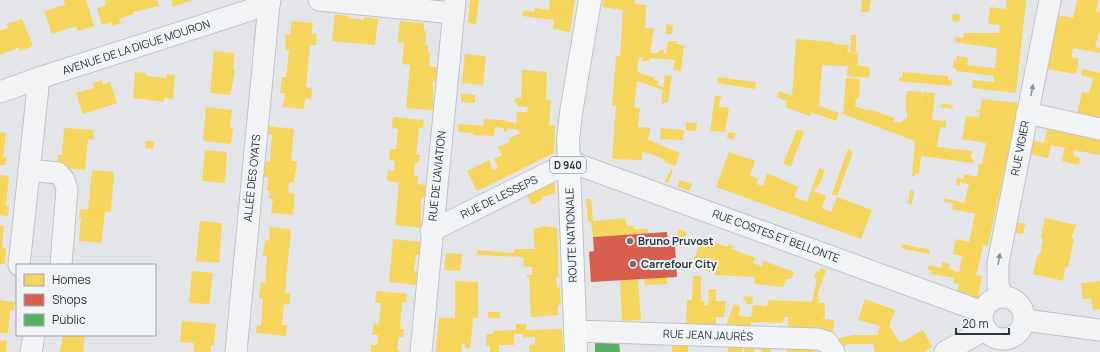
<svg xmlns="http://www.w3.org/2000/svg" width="1100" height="352" font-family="Manrope,sans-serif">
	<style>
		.homes { fill: #f6d55c }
		.shops { fill: #d6604d }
		.public { fill: #5aae61 }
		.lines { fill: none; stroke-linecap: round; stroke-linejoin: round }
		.minor-casing { stroke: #c1c3c6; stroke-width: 23 }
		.major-casing { stroke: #bfc2c6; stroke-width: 24 }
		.minor { stroke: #f2f3f5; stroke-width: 21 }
		.major { stroke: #f6f7f7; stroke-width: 22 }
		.oneway { fill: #8e949c }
		.poi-dot { fill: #6a727c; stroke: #f1f4f7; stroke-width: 1.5 }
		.labels { text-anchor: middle; stroke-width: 4; stroke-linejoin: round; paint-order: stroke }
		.shield { fill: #f1f4f7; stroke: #656e78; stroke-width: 1 }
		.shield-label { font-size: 10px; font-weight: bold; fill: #293442 }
		.street-label { font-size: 11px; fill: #293442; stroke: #f1f4f7 }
		.poi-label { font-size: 11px; font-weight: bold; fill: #293442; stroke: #f1f4f7; text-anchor: start }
	</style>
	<rect width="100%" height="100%" fill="#e3e5e8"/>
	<g class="homes">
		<polygon points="64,0 86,0 94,26 78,31 76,26 52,34 44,11 65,5"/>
		<polygon points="108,0 157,0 159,6 133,12 134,14 119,19 121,23 112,26 111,22 102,25 97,8 106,5 104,1"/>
		<polygon points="171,0 192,0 173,7"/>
		<polygon points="470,0 479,0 476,24 468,23"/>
		<polygon points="550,0 575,0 570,32 553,29 554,20 522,16 523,10 534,12 535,8 549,10"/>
		<polygon points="603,0 635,0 635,4 646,5 645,28 654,28 650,53 659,53 659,50 664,50 664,54 666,54 668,41 677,41 676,44 684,45 681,71 673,70 675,60 649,58 649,61 642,61 643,58 639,57 637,72 655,78 654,80 659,81 657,85 663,87 665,75 672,76 668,102 661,104 663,90 637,81 634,108 640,108 638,127 650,128 648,140 680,153 675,166 664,162 665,160 649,153 642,152 642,160 612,159 616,106 612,106 616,56 620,56 623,10 602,7"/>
		<polygon points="862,0 871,0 869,12 861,12"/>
		<polygon points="1007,0 1026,0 1016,93 972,88 973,80 994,82 994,76 956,71 956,68 953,68 954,59 957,60 957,56 968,58 967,65 995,68 997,48 959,43 955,41 956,37 963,38 964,33 999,33 1000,25 988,24 990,7 1006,9"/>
		<polygon points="1077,0 1098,0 1096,11 1100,12 1100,31 1095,47 1100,48 1100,53 1073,48 1071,57 1079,59 1076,74 1046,69 1058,15 1073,18"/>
		<polygon points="335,14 349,16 348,18 364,20 364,17 378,19 375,45 332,41"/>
		<polygon points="953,14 960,15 959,22 952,21"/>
		<polygon points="22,19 33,46 20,51 19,47 0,55 0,31 8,28 7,24"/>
		<polygon points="292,21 313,23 311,33 317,34 316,45 310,45 306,87 312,88 311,99 305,98 304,109 283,107 285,93 280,93 282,77 286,77 289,50 285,50 286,34 290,35"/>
		<polygon points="400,21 424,23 424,31 426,31 425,45 428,45 428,53 430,53 429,67 437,67 436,81 433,81 433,110 406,108 410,65 402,64 404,43 398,43"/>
		<polygon points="666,24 673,25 672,34 666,34"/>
		<polygon points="851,35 856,35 856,52 850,52"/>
		<polygon points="796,39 833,42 833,44 849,45 847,52 858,53 857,65 870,67 869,78 847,76 848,64 847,66 822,65 819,106 839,113 836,121 811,112 810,116 785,107 787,101 777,97 779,91 792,96"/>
		<polygon points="214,51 234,53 233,70 235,71 230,95 210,93"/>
		<polygon points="465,54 486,56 483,85 462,83"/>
		<polygon points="1082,69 1100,73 1100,120 1077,115 1082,92 1089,93 1093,78 1081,75"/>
		<polygon points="522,70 547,72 546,100 551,100 549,125 555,126 554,153 477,191 467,171 489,160 493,170 498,168 494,159 502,155 498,147 510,142 508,139 520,133 518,130 508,128 505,133 503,128 495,127 494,136 473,135 473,133 458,132 459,124 483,126 484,119 504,120 516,124 517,112 527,112 528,107 517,106 517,102 514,102 515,98 521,98"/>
		<polygon points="135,72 146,73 146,76 166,78 167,74 175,75 173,99 164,98 164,102 133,98"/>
		<polygon points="903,72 948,76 948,80 952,81 951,86 899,81 899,77 902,78"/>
		<polygon points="718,77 756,82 755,89 717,83"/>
		<polygon points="846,78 860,79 859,99 856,99 855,106 868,111 869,109 894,118 893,121 899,123 907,118 907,111 905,111 907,91 922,92 921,104 923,92 935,93 932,120 946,121 945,128 940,127 937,147 972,151 971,159 974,159 973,163 921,156 919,174 915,173 915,176 912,176 915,141 843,114"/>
		<polygon points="102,80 103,85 110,82 117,103 83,114 76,93 94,88 93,83"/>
		<polygon points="461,94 475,95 475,103 461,102"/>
		<polygon points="715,96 721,96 719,107 729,108 725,132 710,131"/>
		<polygon points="982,99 1019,103 988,246 983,245 980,260 976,275 982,276 978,298 957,290 959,284 953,283 954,278 931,274 932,271 928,270 929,265 941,268 942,262 950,264 949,269 959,272 962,256 953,254 956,239 969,242 975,214 952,209 953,203 944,202 945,198 964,203 969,184 960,182 959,186 956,185 957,178 964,179 964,174 977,177 979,164 982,164 986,143 962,139 966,116 979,117 980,112 976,111 976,110 980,110"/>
		<polygon points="941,104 953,105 952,109 940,107"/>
		<polygon points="206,107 232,110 230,128 233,128 231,144 203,141"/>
		<polygon points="393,117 424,120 423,128 419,128 416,155 420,155 419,163 415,163 414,176 418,176 417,184 426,185 424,198 421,198 421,228 395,225 399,183 387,181 388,170 394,171 395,161 389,160 390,149 396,149 398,129 392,128"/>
		<polygon points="686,122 697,123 696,131 686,130"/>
		<polygon points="269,126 294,129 291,161 297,161 294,183 289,182 288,193 295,194 293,215 271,213 273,199 269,199 270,191 267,191 268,177 264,177 266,161 270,162 271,148 272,135 268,134"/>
		<polygon points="1048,126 1100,137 1100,155 1074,150 1073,156 1080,158 1079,165 1062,161 1064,149 1067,148 1051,145 1048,158 1029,154 1031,140 1044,143"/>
		<polygon points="64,128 94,130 93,140 88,139 85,170 57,167 58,155 62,155"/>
		<polygon points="661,128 684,130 683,140 660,139"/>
		<polygon points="797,129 804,132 791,166 783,164"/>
		<polygon points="0,132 6,133 3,157 6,157 5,165 0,165"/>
		<polygon points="728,132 736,133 733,140 727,138"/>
		<polygon points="146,141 154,141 153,149 145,148"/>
		<polygon points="848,149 853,152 837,196 832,194"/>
		<polygon points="205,150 227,152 225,183 202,181"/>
		<polygon points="729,152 755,161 750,175 758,179 756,184 763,186 767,173 798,187 794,197 807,202 819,168 825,170 818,188 815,187 814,191 826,196 822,208 831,212 837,197 872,210 861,239 716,187"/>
		<polygon points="93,170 114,172 111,212 105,212 101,243 79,241 81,218 79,218 80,209 88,210 91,179"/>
		<polygon points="671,170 673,170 668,183 664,182"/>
		<polygon points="0,175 9,176 6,206 9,207 8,216 0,215"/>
		<polygon points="679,180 692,184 689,191 678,187"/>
		<polygon points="555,182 555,193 542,197 542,200 532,205 527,196"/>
		<polygon points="910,190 914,191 912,204 908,203"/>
		<polygon points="586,199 591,199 593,221 625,218 627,226 634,226 634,229 648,229 648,233 593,237 591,222 588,222"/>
		<polygon points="1045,218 1076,225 1071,238 1074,239 1068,267 1065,267 1063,281 1033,274 1037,256 1040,254 1043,240 1041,237"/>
		<polygon points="200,221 222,223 219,263 196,261"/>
		<polygon points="1014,222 1025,224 1023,234 1012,232"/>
		<polygon points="0,226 4,226 2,247 6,248 5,264 0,264"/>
		<polygon points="545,226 557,228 559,277 556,277 557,288 560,287 561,305 558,305 558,315 531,317 529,278 527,278 527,275 532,275 532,267 524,267 523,257 477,255 477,250 514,253 514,249 535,249 533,229"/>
		<polygon points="270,227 291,229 285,293 290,293 289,305 284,304 282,325 287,325 286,336 256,333 257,325 261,326 263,299 259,298 261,283 265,283 267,256 263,256 265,240 269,241"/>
		<polygon points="679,229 687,232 681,248 675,245"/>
		<polygon points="702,238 727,247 729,244 733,246 732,249 755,258 753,263 762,266 764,261 794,272 791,279 786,279 783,287 754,284 755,277 715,275 716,274 691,266"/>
		<polygon points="393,239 420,242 419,255 416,255 414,271 417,271 416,285 389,282"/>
		<polygon points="902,244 930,250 929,254 901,248"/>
		<polygon points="446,253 462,254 460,271 444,270"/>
		<polygon points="820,268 826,270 818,293 819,303 825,303 825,318 822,318 822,319 834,320 833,333 788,331 788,317 784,317 783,323 751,322 751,329 725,328 734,304 740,307 739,316 751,317 753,305 767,306 768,300 812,302 817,279 814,278 816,271 819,272"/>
		<polygon points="192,271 213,273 209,304 189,303"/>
		<polygon points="693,276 701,276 701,301 705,301 704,305 708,305 709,289 716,289 716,301 726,301 724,317 716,317 716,327 686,327 687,300 692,300"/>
		<polygon points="667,277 667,284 645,285 644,279"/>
		<polygon points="638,279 641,320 622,321 620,280"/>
		<polygon points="455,281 478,282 478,318 473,318 470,349 465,348 465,344 462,344 461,352 436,352 439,318 455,318"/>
		<polygon points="1100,281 1100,309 1093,310 1091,299 1083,299 1081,283"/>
		<polygon points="377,291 407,294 406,302 402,302 401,315 400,329 404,329 403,337 399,337 397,350 401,352 371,352 371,345 377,345 378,335 372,335 374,323 379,324 381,303 375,303"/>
		<polygon points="744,296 753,297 752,304 746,304 746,300 743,300"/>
		<polygon points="865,299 895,310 889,326 900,343 923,330 932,347 924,352 875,352 873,344 851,344 840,347 837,339 852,335 877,335 880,326 858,320"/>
		<polygon points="0,300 15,302 14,310 10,310 8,333 0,333"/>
		<rect x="488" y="312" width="12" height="6"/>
		<polygon points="182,321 216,324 214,345 211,345 211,352 193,352 194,343 180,342"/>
		<polygon points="516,324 526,324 526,330 562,329 563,352 529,352 529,345 535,344 535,337 523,338 523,334 514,334 514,345 499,345 499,352 490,352 490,346 486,346 487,334 493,334 493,331 516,330"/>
		<polygon points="63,335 85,335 83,352 60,352"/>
		<polygon points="0,340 7,341 6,352 0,352"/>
		<polygon points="672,343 688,344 688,352 672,352"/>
		<rect x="728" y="346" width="14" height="6"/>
		<rect x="744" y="346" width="11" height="6"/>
		<polygon points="758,346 771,346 771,352 761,352 762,350 758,350"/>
		<polygon points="787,347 816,349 815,352 787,352"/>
	</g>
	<polygon class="shops" points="667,232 668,245 675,245 677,277 591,282 589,252 594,251 593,237"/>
	<polygon class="public" points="595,341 619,342 620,352 595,352"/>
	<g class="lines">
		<defs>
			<g id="minor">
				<polyline points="319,0 453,13"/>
				<polyline points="0,92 39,78 269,4 270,0"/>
				<polyline points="1027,113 1100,129"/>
				<polyline points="29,170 58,173 64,180 67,189 61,265"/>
				<polyline points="431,231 554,170 568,164 579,165 983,312"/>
				<polyline points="19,265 39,78"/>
				<polyline points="1003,296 998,285 998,263 1050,0"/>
				<circle cx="1003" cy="318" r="21"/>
				<polyline points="1025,320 1100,330"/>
				<polyline points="575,331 818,339 827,342 834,352"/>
				<polyline points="31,352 34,335"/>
				<polyline points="236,352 269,4"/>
				<polyline points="421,352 455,0"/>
				<polyline points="945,352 986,329"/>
			</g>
			<polyline id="major" points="576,352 568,140 571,113 590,0"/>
		</defs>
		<use href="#minor" class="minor-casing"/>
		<use href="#major" class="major-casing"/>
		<use href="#minor" class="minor"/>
		<use href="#major" class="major"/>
	</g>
	<defs><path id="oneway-solid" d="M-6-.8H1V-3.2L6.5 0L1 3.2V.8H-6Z"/></defs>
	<g class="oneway">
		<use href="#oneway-solid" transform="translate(1032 90) rotate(-79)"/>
		<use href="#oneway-solid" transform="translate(999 259) rotate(-81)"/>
	</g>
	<g class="poi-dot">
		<circle cx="630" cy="241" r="4"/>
		<circle cx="633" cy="264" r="4"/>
	</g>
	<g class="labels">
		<rect class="shield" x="550" y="157" width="36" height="16" rx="3"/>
		<g class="shield-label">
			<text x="568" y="169">D 940</text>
		</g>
		<g class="street-label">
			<text transform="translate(136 47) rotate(-18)" y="4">AVENUE DE LA DIGUE MOURON</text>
			<text transform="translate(1020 148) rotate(-79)" y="4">RUE VIGIER</text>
			<text transform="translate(437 176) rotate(-84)" y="4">RUE DE L'AVIATION</text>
			<text transform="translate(252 178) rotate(-84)" y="4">ALLÉE DES OYATS</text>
			<text transform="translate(499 197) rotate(-26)" y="4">RUE DE LESSEPS</text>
			<text transform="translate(571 235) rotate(-92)" y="4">ROUTE NATIONALE</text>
			<text transform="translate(776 236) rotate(20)" y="4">RUE COSTES ET BELLONTE</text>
			<text transform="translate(708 335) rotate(2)" y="4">RUE JEAN JAURÈS</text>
		</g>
		<g class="poi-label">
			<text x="638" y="245">Bruno Pruvost</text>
			<text x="641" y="268">Carrefour City</text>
		</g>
	</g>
	<rect x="16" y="264" width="140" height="72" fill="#f1f4f7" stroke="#a1a7af"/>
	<rect x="24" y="274" width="20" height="12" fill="#f6d55c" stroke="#a1a7af"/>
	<text x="52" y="284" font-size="12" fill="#293442">Homes</text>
	<rect x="24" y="294" width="20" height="12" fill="#d6604d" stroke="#a1a7af"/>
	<text x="52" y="304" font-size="12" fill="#293442">Shops</text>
	<rect x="24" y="314" width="20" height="12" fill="#5aae61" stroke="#a1a7af"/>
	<text x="52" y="324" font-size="12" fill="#293442">Public</text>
	<path d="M956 328v6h53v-6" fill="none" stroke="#293442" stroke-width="2"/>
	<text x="962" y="328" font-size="12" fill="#293442" stroke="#f1f4f7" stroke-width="3" paint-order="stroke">20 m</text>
</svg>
